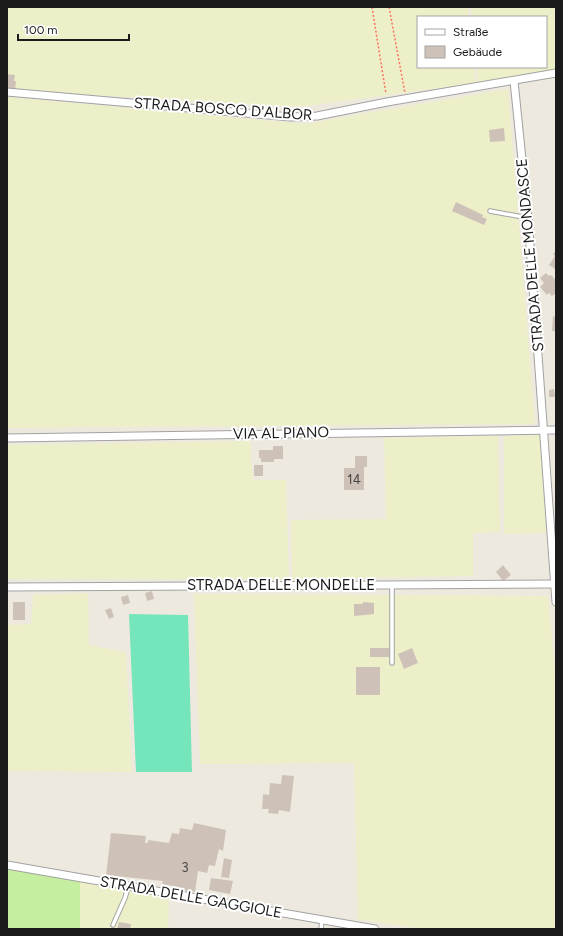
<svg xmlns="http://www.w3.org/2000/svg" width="563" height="936" font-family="Figtree,sans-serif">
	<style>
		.farmland { fill: #ecefc8 }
		.grass { fill: #c5eea0 }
		.pitch { fill: #75e5bc }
		.building { fill: #cec2b8 }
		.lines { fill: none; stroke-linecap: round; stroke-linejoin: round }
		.lane-casing { stroke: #a2a2a2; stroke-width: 5.5 }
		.street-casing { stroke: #a2a2a2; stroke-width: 9 }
		.path { stroke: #ff725f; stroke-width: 1.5; stroke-dasharray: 2 2; stroke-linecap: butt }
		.lane { stroke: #fff; stroke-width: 3.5 }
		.street { stroke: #fff; stroke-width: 7 }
		.labels { text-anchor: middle; stroke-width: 4; stroke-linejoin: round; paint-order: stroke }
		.number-label { font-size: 13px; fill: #484542 }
		.street-label { font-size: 15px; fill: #1b1b1b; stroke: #fff }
	</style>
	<rect width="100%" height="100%" fill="#eee9df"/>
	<g class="farmland">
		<polygon points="7,7 468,7 469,17 418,17 418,67 474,67 476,83 299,107 7,90"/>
		<polygon points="481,7 556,7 556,69 478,84 477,67 546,67 546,17 472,17 471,8"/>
		<polygon points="508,89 535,424 7,428 7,97 307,124 338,118"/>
		<polygon points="540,435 546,533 504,534 504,436"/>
		<polygon points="498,436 500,532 473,533 473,576 292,579 291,520 386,519 384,438"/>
		<polygon points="250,441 253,480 286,480 289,579 7,579 7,445"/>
		<polygon points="88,593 89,645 126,652 132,772 7,771 7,625 31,624 33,595"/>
		<polygon points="194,594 548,596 556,683 556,929 421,929 358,919 354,763 200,764"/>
		<polygon points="80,881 169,898 168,929 80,929"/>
	</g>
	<polygon class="grass" points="7,869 80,881 80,929 7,929"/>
	<polygon class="pitch" points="129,614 188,615 192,772 136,772"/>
	<g class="building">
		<polygon points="7,74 15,75 14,81 16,81 15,90 7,89"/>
		<polygon points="504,128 505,141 490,142 489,130"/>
		<polygon points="456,202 483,215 482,217 487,219 484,225 452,211"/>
		<polygon points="556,250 556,270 549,265 555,256 553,254"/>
		<polygon points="546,273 549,276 551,275 556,280 556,296 554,294 552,296 549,293 547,295 540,287 544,283 540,278"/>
		<polygon points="553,316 556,317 556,331 552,331"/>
		<polygon points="554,389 555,397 549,397 549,390"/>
		<polygon points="273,446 283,446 283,459 274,459 274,462 261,462 261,458 259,458 259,450 273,450"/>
		<polygon points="355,456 367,456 367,467 364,467 364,490 344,490 344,468 355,468"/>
		<rect x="254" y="465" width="9" height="11"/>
		<polygon points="503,565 511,575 503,581 496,572"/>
		<polygon points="152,591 154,599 147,601 145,593"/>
		<polygon points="128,595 130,603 123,605 121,597"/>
		<rect x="13" y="602" width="12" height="18"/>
		<polygon points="363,602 374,603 374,614 354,616 354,604 363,604"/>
		<polygon points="111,608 114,617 109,619 105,610"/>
		<rect x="370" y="648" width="19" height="9"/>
		<polygon points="412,648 418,663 404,669 398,654"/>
		<rect x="356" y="667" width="24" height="28"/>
		<polygon points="282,775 294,776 290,812 279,810 278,814 268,813 269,809 262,809 263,794 269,795 270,783 281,784"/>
		<polygon points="194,823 226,830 223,851 219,849 215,866 209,865 207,873 198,871 195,892 177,890 178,887 162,884 163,881 106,875 111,833 146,836 145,843 148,843 148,840 169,843 172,833 179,834 180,828 192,830"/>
		<polygon points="224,858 232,860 229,878 221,877"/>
		<polygon points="211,878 233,881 230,894 209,890"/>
		<polygon points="119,922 131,924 130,929 117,929"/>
	</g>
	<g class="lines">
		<defs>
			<g id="lane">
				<polyline points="490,211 528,218"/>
				<polyline points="392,585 392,663"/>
				<polyline points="113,925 125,898 128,887"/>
				<polyline points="321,929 322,920"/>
			</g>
			<g id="street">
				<polyline points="514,81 528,218 556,602"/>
				<polyline points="7,92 291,117 317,116 387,102 556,73"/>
				<polyline points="7,438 556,430"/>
				<polyline points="7,587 554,584"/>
				<polyline points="7,865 375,929"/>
			</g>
		</defs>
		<use href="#lane" class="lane-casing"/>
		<use href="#street" class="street-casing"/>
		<g class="path">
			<polyline points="372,7 386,94"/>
			<polyline points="389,7 405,93"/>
		</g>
		<use href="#lane" class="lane"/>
		<use href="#street" class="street"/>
	</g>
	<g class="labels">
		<g class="number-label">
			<text x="354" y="484">14</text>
			<text x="185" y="872">3</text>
		</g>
		<g class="street-label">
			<text transform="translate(223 109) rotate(4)" y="5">STRADA BOSCO D'ALBOR</text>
			<text transform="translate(530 255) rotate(-95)" y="5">STRADA DELLE MONDASCE</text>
			<text transform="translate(281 433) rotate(-1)" y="5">VIA AL PIANO</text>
			<text x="281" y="590">STRADA DELLE MONDELLE</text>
			<text transform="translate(191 897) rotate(10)" y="5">STRADA DELLE GAGGIOLE</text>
		</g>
	</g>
	<rect width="563" height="936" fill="none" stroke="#1b1b1b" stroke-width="16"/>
	<rect x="417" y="16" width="130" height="52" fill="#ffffff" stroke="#a4a4a4"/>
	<rect x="425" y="29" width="20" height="6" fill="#ffffff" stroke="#a4a4a4"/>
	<text x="453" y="36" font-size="12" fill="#1b1b1b">Straße</text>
	<rect x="425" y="46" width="20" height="12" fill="#cec2b8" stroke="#a4a4a4"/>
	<text x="453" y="56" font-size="12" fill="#1b1b1b">Gebäude</text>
	<path d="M18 34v6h111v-6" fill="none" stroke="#1b1b1b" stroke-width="2"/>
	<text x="24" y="34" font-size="12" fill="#1b1b1b" stroke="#ffffff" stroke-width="3" paint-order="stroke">100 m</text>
</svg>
